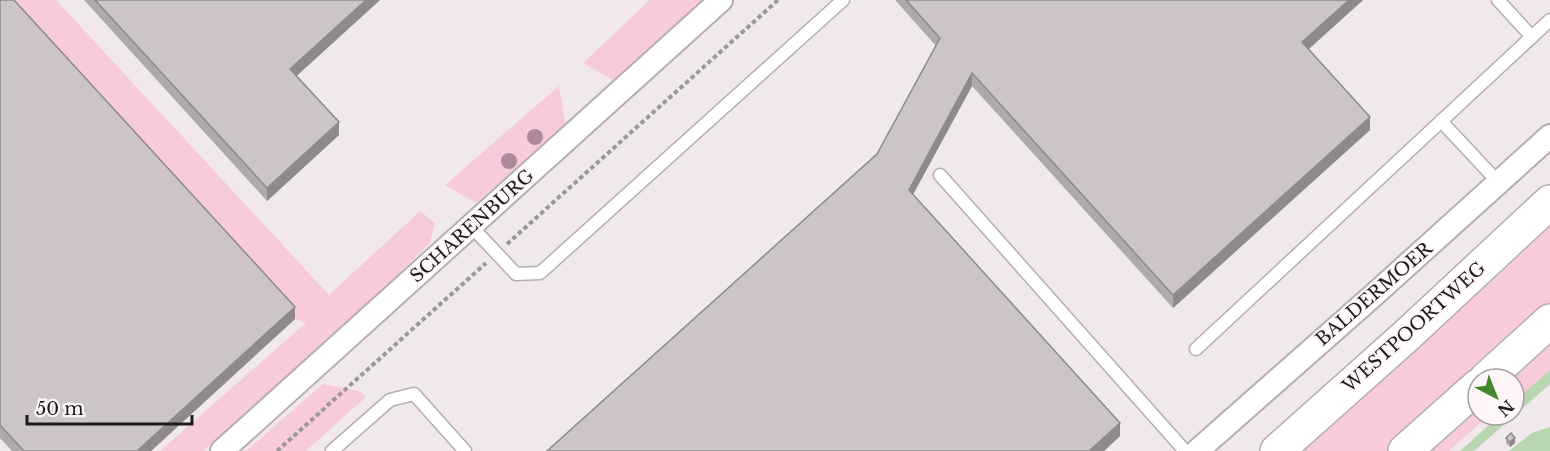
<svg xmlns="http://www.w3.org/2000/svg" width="1550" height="451" font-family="'Libre Baskerville',serif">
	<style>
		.green { fill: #f8cbdc }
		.water { fill: #b8d7b0 }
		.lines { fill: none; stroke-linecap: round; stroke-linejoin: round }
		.service-casing { stroke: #b6aeb1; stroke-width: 15 }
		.minor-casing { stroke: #b6aeb1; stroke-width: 26 }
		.secondary-casing { stroke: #b6aeb1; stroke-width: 36 }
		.path { stroke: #9d9799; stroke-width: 4; stroke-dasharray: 4.5 3; stroke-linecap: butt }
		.service { stroke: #fff; stroke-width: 12 }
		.minor { stroke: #fff; stroke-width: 22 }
		.secondary { stroke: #fff; stroke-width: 33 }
		.tree { fill: #ae899a }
		.wall { fill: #afa9ab }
		.shaded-wall { fill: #8f898b }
		.building { fill: #ccc4c7; stroke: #8f898b; stroke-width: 1.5 }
		.labels { text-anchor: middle; stroke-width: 4.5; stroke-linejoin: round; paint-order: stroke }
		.street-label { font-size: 18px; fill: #1e1b1c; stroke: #fef5f8 }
	</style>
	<rect width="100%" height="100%" fill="#f0e8eb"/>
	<g class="green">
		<polygon points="2,0 56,0 329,295 420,211 435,223 430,243 338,334 204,451 160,451 306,323 295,319"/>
		<polygon points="650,0 703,0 614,81 583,63"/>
		<polygon points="559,86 566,126 476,203 445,185"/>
		<polygon points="1550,219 1550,307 1391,451 1294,451"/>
		<polygon points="1550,342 1550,370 1514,402 1514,379 1509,379"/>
		<polygon points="323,384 359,391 366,397 306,451 246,451"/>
		<polygon points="1478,407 1478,415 1489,415 1449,451 1429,451"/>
	</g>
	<g class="water">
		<polygon points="1550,370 1550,384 1474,451 1460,451 1500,415 1514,415 1514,402"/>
		<polygon points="1550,427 1550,451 1509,451 1532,433"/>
	</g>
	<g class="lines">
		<defs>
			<g id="service">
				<polyline points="1498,0 1532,37"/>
				<polyline points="1441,121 1499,183"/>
				<polyline points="940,175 1185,451"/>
				<polyline points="471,226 516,274 540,273 843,0"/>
				<polyline points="1196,349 1550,20"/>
				<polyline points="332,451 390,400 414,394 465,451"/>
			</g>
			<g id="minor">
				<polyline points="222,451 721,0"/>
				<polyline points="1197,451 1375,294 1550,136"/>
			</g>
			<g id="secondary">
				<polyline points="1486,379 1550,321"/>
				<polyline points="1277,451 1406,336 1550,202"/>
				<polyline points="1405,451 1478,386"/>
			</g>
		</defs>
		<use href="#service" class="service-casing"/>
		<use href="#minor" class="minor-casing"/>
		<use href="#secondary" class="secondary-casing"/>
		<g class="path">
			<polyline points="507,244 778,0"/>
			<polyline points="277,451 486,263"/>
		</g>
		<use href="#service" class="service"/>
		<use href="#minor" class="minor"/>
		<use href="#secondary" class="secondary"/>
	</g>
	<g class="tree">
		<circle cx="535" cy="137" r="8"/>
		<circle cx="509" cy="161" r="8"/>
	</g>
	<g class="wall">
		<polygon points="0,0 295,319 151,451 12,451 0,438"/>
		<polygon points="84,0 380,0 296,76 339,135 267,201"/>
		<polygon points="896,0 1363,0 1309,49 1370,130 1173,308 972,86 913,194 1120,436 1104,451 547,451 877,154 936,46 896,1"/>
		<polygon points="1506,438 1515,443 1510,447 1506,443"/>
	</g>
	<g class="shaded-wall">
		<polygon points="366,0 380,0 290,82 290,69"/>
		<polygon points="1349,0 1363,0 1302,55 1302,42"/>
		<polygon points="972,73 972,86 909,202 909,190"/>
		<polygon points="1370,117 1370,130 1173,308 1173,295"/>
		<polygon points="339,122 339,135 267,201 267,188"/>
		<polygon points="295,307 295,319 151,451 137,451"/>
		<polygon points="1120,423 1120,436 1104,451 1089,451"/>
		<polygon points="1515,438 1515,443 1510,447 1510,442"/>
	</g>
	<g class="building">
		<polygon points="0,0 14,0 295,307 137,451 24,451 0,425"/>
		<polygon points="95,0 366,0 290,69 339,122 267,188"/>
		<polygon points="906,0 1349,0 1302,42 1370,117 1173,295 972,73 909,190 1120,423 1089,451 547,451 877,154 940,38"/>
		<polygon points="1511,433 1515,438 1510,442 1506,438"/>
	</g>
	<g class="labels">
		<g class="street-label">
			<text transform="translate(472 226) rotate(-42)" y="6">SCHARENBURG</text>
			<text transform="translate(1374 294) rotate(-41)" y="6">BALDERMOER</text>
			<text transform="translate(1414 327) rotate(-42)" y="6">WESTPOORTWEG</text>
		</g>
	</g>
	<g transform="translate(1496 397) rotate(138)"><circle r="28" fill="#fef5f8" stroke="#a49ea0" stroke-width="1.5"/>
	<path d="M0-4.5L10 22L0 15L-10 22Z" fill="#42872b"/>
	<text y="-9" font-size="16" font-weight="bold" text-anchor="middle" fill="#1e1b1c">N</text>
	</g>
	<path d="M27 415v9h165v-9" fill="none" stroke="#1e1b1c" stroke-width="3"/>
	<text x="36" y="415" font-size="18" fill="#1e1b1c" stroke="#fef5f8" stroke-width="4.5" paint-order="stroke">50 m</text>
</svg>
